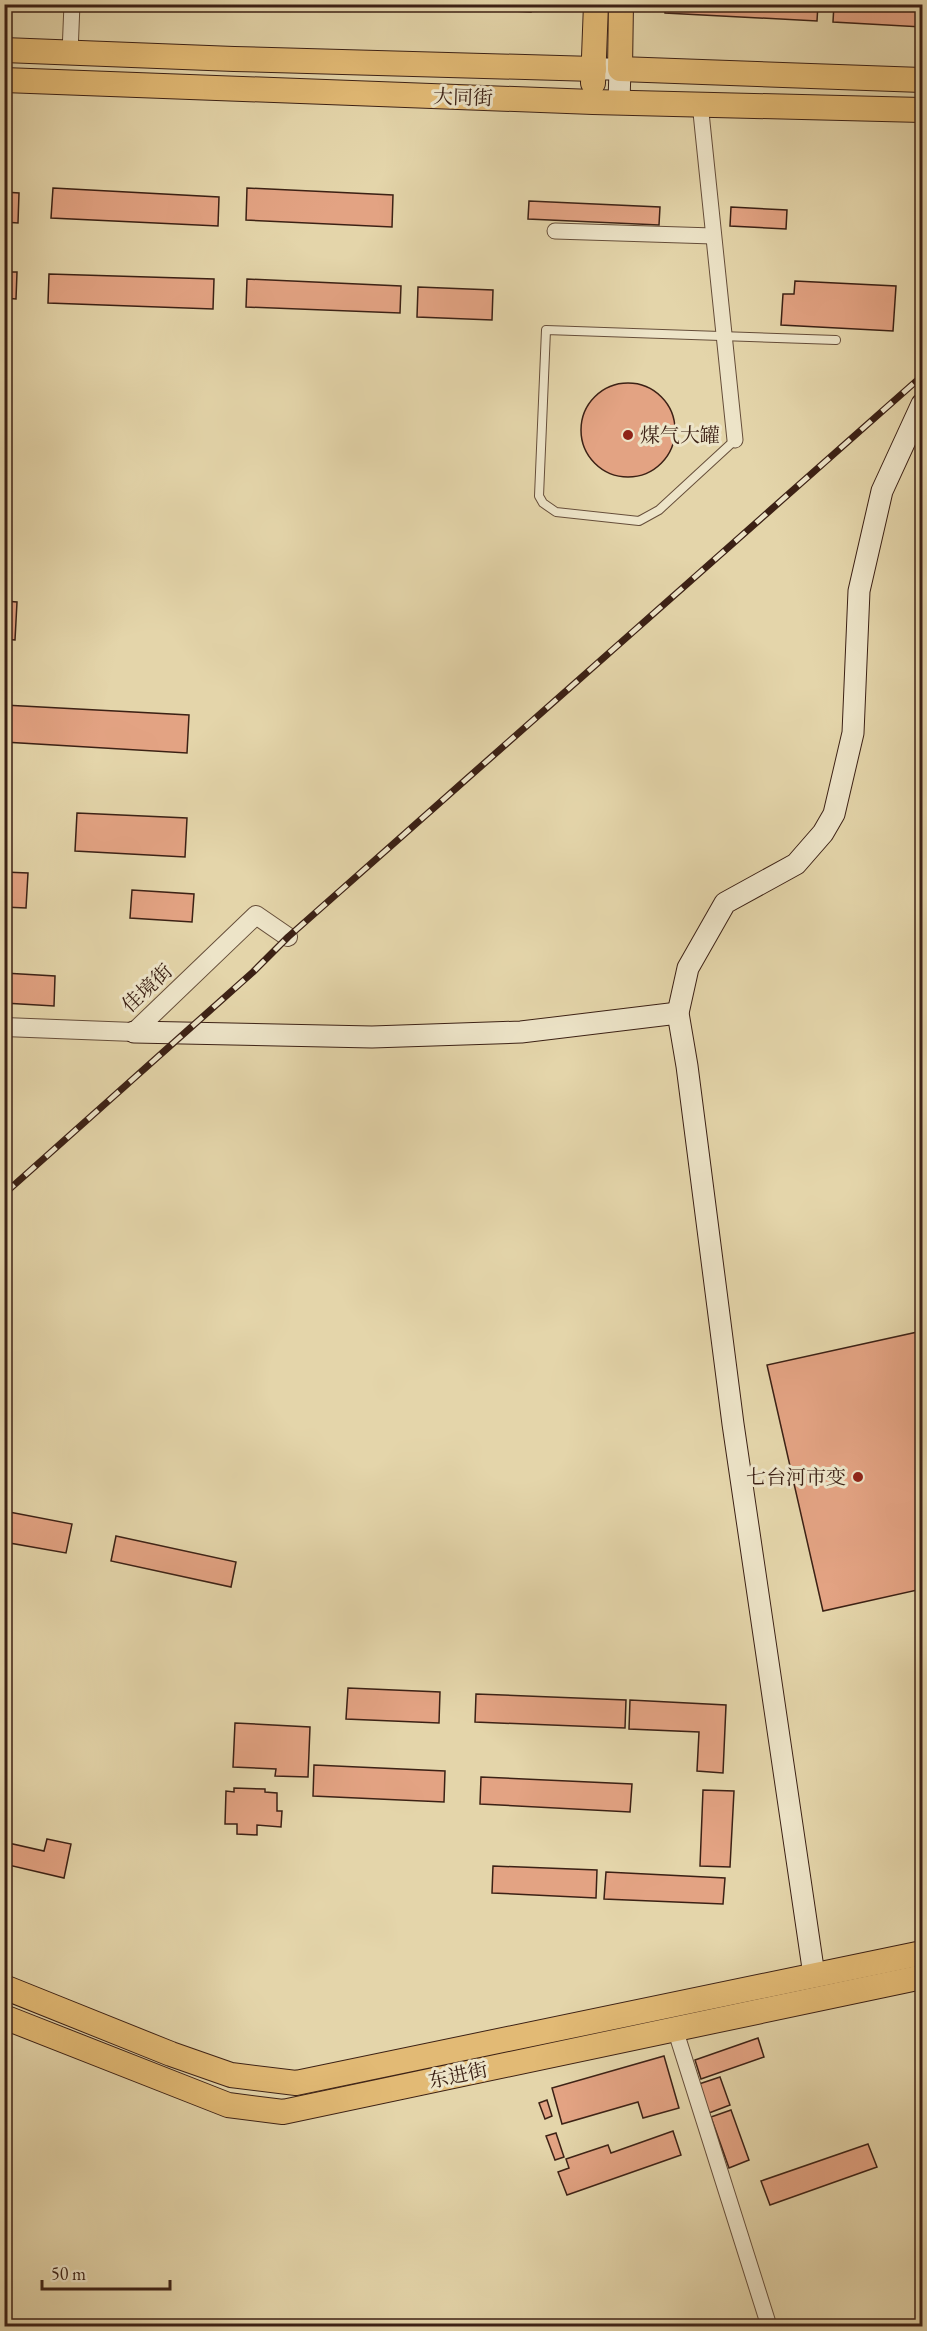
<svg xmlns="http://www.w3.org/2000/svg" width="927" height="2331" font-family="'EB Garamond','Noto Serif SC',serif">
	<style>
		.building { fill: #e3a383; stroke: #3c2115; stroke-width: 1.5 }
		.lines { fill: none; stroke-linecap: round; stroke-linejoin: round }
		.service-casing { stroke: #664e3a; stroke-width: 10 }
		.minor-casing { stroke: #664e3a; stroke-width: 17 }
		.tertiary-casing { stroke: #664e3a; stroke-width: 20 }
		.secondary-casing { stroke: #3c2115; stroke-width: 23 }
		.primary-casing { stroke: #3c2115; stroke-width: 26 }
		.service { stroke: #ede4c8; stroke-width: 8 }
		.minor { stroke: #ede4c8; stroke-width: 15 }
		.tertiary { stroke: #ede4c8; stroke-width: 18 }
		.secondary { stroke: #ede4c8; stroke-width: 21 }
		.primary { stroke: #e2ba75; stroke-width: 24 }
		.rail-casing { stroke: #3c2115; stroke-width: 7 }
		.rail { stroke: #ede4c8; stroke-width: 4.5; stroke-dasharray: 14; stroke-linecap: butt }
		.poi-dot { fill: #8f2418; stroke: #ede4c8; stroke-width: 2 }
		.labels { text-anchor: middle; stroke-width: 6; stroke-linejoin: round; paint-order: stroke }
		.street-label { font-size: 20px; fill: #3c2115; stroke: #ede4c8 }
		.poi-label { font-size: 20px; fill: #3c2115; stroke: #ede4c8; text-anchor: start }
	</style>
	<rect width="100%" height="100%" fill="#e4d5aa"/>
	<filter id="stains"><feTurbulence type="fractalNoise" baseFrequency=".00333" numOctaves="4"/><feColorMatrix values="0 0 0 0 .2 0 0 0 0 .09 0 0 0 0 .02 0 0 0 .5 -.17"/></filter>
	<radialGradient id="worn" r=".72"><stop offset=".6" stop-color="#630" stop-opacity="0"/><stop offset="1" stop-color="#630" stop-opacity=".3"/></radialGradient>
	<g class="building">
		<polygon points="393,4 531,4 531,12"/>
		<polygon points="665,4 818,4 817,21 665,13"/>
		<polygon points="834,4 922,4 922,27 833,22"/>
		<polygon points="53,188 219,197 218,226 51,218"/>
		<polygon points="247,188 393,195 392,227 246,220"/>
		<polygon points="4,192 19,193 18,223 4,222"/>
		<polygon points="529,201 660,207 659,225 528,219"/>
		<polygon points="731,207 787,210 786,229 730,226"/>
		<polygon points="4,272 17,272 16,299 4,298"/>
		<polygon points="49,274 214,279 213,309 48,303"/>
		<polygon points="247,279 401,286 400,313 246,307"/>
		<polygon points="795,281 896,286 893,331 781,325 783,294 794,294"/>
		<polygon points="418,287 493,290 492,320 417,317"/>
		<circle cx="628" cy="430" r="47"/>
		<polygon points="4,392 10,392 8,429 4,429"/>
		<polygon points="4,601 17,602 15,640 4,639"/>
		<polygon points="4,705 189,715 187,753 4,742"/>
		<polygon points="77,813 187,818 185,857 75,851"/>
		<polygon points="4,872 28,873 26,908 4,907"/>
		<polygon points="132,890 194,894 192,922 130,918"/>
		<polygon points="4,973 55,976 54,1006 4,1003"/>
		<polygon points="922,1331 922,1589 823,1611 767,1365"/>
		<polygon points="4,1511 72,1524 66,1553 4,1542"/>
		<polygon points="116,1536 236,1562 231,1587 111,1561"/>
		<polygon points="348,1688 440,1692 439,1723 346,1719"/>
		<polygon points="476,1694 626,1700 625,1728 475,1722"/>
		<polygon points="630,1700 726,1705 723,1773 697,1771 699,1732 629,1729"/>
		<polygon points="235,1723 310,1727 308,1777 275,1776 276,1769 233,1767"/>
		<polygon points="314,1765 445,1771 444,1802 313,1796"/>
		<polygon points="481,1777 632,1784 630,1812 480,1804"/>
		<polygon points="234,1788 265,1789 265,1792 277,1793 277,1811 282,1811 281,1827 257,1825 257,1835 237,1834 237,1824 225,1824 226,1791 234,1792"/>
		<polygon points="703,1790 734,1791 730,1867 700,1866"/>
		<polygon points="47,1839 71,1844 64,1878 4,1864 4,1842 44,1851"/>
		<polygon points="493,1866 597,1870 596,1898 492,1893"/>
		<polygon points="606,1872 725,1878 723,1904 604,1899"/>
		<polygon points="758,2038 764,2057 701,2079 695,2060"/>
		<polygon points="664,2056 679,2108 643,2118 638,2102 562,2124 552,2088"/>
		<polygon points="720,2077 730,2105 709,2113 699,2084"/>
		<polygon points="547,2100 552,2116 545,2119 539,2103"/>
		<polygon points="731,2110 749,2160 729,2168 711,2117"/>
		<polygon points="673,2131 681,2155 567,2195 558,2172 569,2168 566,2159 608,2145 611,2153"/>
		<polygon points="556,2133 564,2157 555,2160 546,2136"/>
		<polygon points="868,2144 877,2167 770,2205 761,2181"/>
	</g>
	<g class="lines">
		<defs>
			<polyline id="service" points="735,440 659,510 639,521 556,512 543,503 539,496 546,330 836,340"/>
			<g id="minor">
				<polyline points="70,53 72,4"/>
				<polyline points="700,103 735,440"/>
				<polyline points="555,231 713,236"/>
				<polyline points="675,2029 769,2326"/>
			</g>
			<polyline id="tertiary" points="4,1027 134,1032 256,915 288,937"/>
			<g id="secondary">
				<polyline points="594,69 620,69 619,102"/>
				<polyline points="134,1032 372,1037 521,1032 678,1013"/>
				<polyline points="814,1975 733,1424 687,1066 678,1013 688,968 725,903 796,864 823,833 834,814 853,733 859,591 882,491 922,404"/>
			</g>
			<g id="primary">
				<polyline points="621,4 620,69 922,80"/>
				<polyline points="4,50 234,59 594,69"/>
				<polyline points="4,80 593,102 922,110"/>
				<polyline points="593,83 596,4"/>
				<polyline points="4,1987 171,2054 231,2075 296,2083 922,1953"/>
				<polyline points="4,2017 228,2105 283,2112 922,1977"/>
			</g>
		</defs>
		<use href="#service" class="service-casing"/>
		<use href="#minor" class="minor-casing"/>
		<use href="#tertiary" class="tertiary-casing"/>
		<use href="#secondary" class="secondary-casing"/>
		<use href="#primary" class="primary-casing"/>
		<use href="#service" class="service"/>
		<use href="#minor" class="minor"/>
		<use href="#tertiary" class="tertiary"/>
		<use href="#secondary" class="secondary"/>
		<use href="#primary" class="primary"/>
		<defs>
			<polyline id="rail" points="4,1194 253,972 288,937 922,376"/>
		</defs>
		<use href="#rail" class="rail-casing"/>
		<use href="#rail" class="rail"/>
	</g>
	<g class="poi-dot">
		<circle cx="628" cy="435" r="6"/>
		<circle cx="858" cy="1477" r="6"/>
	</g>
	<g class="labels">
		<g class="street-label">
			<text transform="translate(463 97) rotate(2)" y="7">大同街</text>
			<text transform="translate(147 988) rotate(-43)" y="7">佳境街</text>
			<text transform="translate(458 2075) rotate(-12)" y="7">东进街</text>
		</g>
		<g class="poi-label">
			<text x="640" y="442">煤气大罐</text>
			<text x="846" y="1484" text-anchor="end">七台河市变</text>
		</g>
	</g>
	<rect width="927" height="2331" fill="none" stroke="#e4d5aa" stroke-width="24"/>
	<rect x="6" y="6" width="915" height="2319" fill="none" stroke="#3c2115" stroke-width="3"/>
	<rect x="12" y="12" width="903" height="2307" fill="none" stroke="#3c2115" stroke-width="1.5"/>
	<path d="M42 2280v9h128v-9" fill="none" stroke="#3c2115" stroke-width="3"/>
	<text x="51" y="2280" font-size="18" fill="#3c2115" stroke="#ede4c8" stroke-width="4.5" paint-order="stroke">50 m</text>
	<rect width="100%" height="100%" filter="url(#stains)"/>
	<rect width="100%" height="100%" fill="url(#worn)"/>
</svg>
